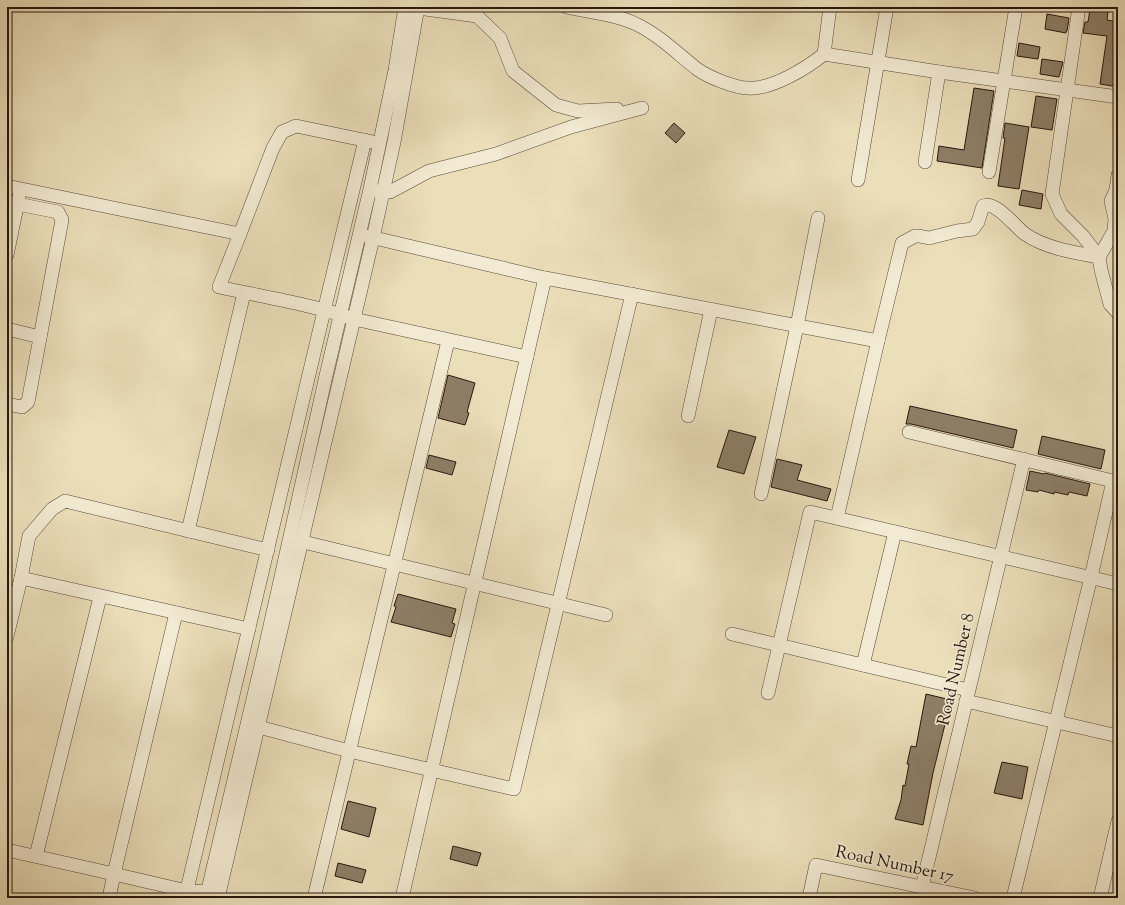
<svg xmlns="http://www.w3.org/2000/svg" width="1125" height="905" font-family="'Sorts Mill Goudy',serif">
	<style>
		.building { fill: #8d7f67; stroke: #27170e }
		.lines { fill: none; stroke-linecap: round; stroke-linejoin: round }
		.minor-casing { stroke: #584939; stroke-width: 14 }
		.minor { stroke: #f2ead2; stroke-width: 13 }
		.labels { text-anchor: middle; stroke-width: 3.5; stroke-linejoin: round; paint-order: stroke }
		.street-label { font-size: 17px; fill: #27170e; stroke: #f2ead2 }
	</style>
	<rect width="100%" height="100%" fill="#ebdfba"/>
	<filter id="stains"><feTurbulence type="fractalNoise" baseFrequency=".005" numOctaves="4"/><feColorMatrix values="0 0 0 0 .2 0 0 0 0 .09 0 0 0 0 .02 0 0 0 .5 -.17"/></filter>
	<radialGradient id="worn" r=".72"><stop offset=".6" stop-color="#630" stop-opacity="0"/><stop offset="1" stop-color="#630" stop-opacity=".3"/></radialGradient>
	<g class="building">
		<polygon points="1090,9 1108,12 1107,20 1118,22 1118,87 1100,84 1107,36 1083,33 1085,22 1088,22"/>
		<polygon points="1047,14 1069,18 1067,31 1066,31 1066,33 1045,29"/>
		<polygon points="1019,43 1040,47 1038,59 1017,56"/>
		<polygon points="1042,59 1063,62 1059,77 1040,74"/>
		<polygon points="974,88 994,91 982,168 937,161 939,146 964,150"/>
		<polygon points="1036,96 1057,99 1052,130 1031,127"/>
		<polygon points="674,123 685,133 676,143 665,133"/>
		<polygon points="1005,123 1029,127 1019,189 998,186 1005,138 1003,138"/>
		<polygon points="1022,190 1043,194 1041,209 1019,205"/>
		<polygon points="448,375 475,383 467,412 469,413 465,425 438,418"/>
		<polygon points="910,406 1017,430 1013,448 911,424 906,424"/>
		<polygon points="729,430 756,437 744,474 717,467"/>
		<polygon points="1042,436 1105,450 1101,469 1038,454"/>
		<polygon points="429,455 456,462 452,475 426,468"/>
		<polygon points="777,459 802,465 797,480 831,489 827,501 771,487"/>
		<polygon points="1030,471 1044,474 1045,473 1090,484 1087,496 1069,492 1068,495 1054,492 1054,494 1039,490 1038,492 1026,490"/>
		<polygon points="398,594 456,609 452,623 455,624 451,637 391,622 396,607 394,606"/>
		<polygon points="926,694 951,700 933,773 923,825 895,819 901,800 903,785 905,786 909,764 907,764 911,746 916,747"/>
		<polygon points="1002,762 1028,767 1022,799 994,793"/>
		<polygon points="348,801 376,808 369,837 341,829"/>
		<polygon points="453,846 481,853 477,866 450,859"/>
		<polygon points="338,863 366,870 362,883 335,876"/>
	</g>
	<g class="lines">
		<defs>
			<g id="minor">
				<path d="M566,7C589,12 615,14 636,24C659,35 678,54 697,69C708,77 735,88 748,88C771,90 807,68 824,54L830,7"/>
				<polyline points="1079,7 1052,194 1061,214 1083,236 1099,257"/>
				<polyline points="418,8 477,16 500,38 513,71 556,105 578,111 617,109"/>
				<polyline points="824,54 939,72 1118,97"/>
				<polyline points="925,162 939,72"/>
				<polyline points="989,172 1016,7"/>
				<polyline points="1118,175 1116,190 1111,201 1115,219 1114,231 1099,257 1101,270 1110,304 1118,313"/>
				<polyline points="858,180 887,7"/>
				<polyline points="7,186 240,234 273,148 282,132 296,126 373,142"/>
				<polyline points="377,191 390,192 429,171 496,154 571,127 642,108"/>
				<polyline points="7,202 58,212 62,220 28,402 22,407 7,404"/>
				<path d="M240,234L219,287C264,297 310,304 354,319L527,357"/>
				<polyline points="366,236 545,278 878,341"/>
				<polyline points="7,255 19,197"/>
				<polyline points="7,329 40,337"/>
				<polyline points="688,416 711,310"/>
				<polyline points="909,432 1113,481 1091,577 1013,898"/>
				<polyline points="761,494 797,326 818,218"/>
				<path d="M837,518L878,341L902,243L915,236H919L929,238L957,231L973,229L978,222L983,206C996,200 1015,227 1025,234C1045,248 1075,253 1099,257"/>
				<polyline points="188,531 244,293"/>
				<polyline points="295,540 606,615"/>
				<polyline points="21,578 249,629"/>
				<polyline points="732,634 968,690"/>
				<polyline points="7,637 21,578 29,536 52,509 65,501 268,550"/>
				<polyline points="863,665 895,532"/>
				<polyline points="768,693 810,512 1118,584"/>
				<polyline points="966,701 1118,736"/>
				<polyline points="251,725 349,751 514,789 632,294"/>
				<polyline points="7,850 114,874 176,613"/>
				<polyline points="36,856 100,597"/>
				<polyline points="922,887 1024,459"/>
				<polyline points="109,898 114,874 187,891 216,892"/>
				<polyline points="185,898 324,311 365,140"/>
				<polyline points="206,898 263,657 325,380 370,189 395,70 405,7"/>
				<polyline points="218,898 373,238 394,142 418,7"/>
				<polyline points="314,898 448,341"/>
				<polyline points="402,898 545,278"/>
				<polyline points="809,898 816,865 975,898"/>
				<polyline points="1100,898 1118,821"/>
			</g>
		</defs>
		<use href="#minor" class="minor-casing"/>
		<use href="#minor" class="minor"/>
	</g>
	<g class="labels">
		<g class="street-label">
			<text transform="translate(955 669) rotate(-77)" y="6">Road Number 8</text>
			<text transform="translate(895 863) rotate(12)" y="6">Road Number 17</text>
		</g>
	</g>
	<rect width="1125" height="905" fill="none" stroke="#ebdfba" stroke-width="24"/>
	<rect x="8" y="8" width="1109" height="889" fill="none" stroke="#27170e" stroke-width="2"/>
	<rect x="12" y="12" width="1101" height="881" fill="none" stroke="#27170e"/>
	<rect width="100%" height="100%" filter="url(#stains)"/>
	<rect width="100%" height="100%" fill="url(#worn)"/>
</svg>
